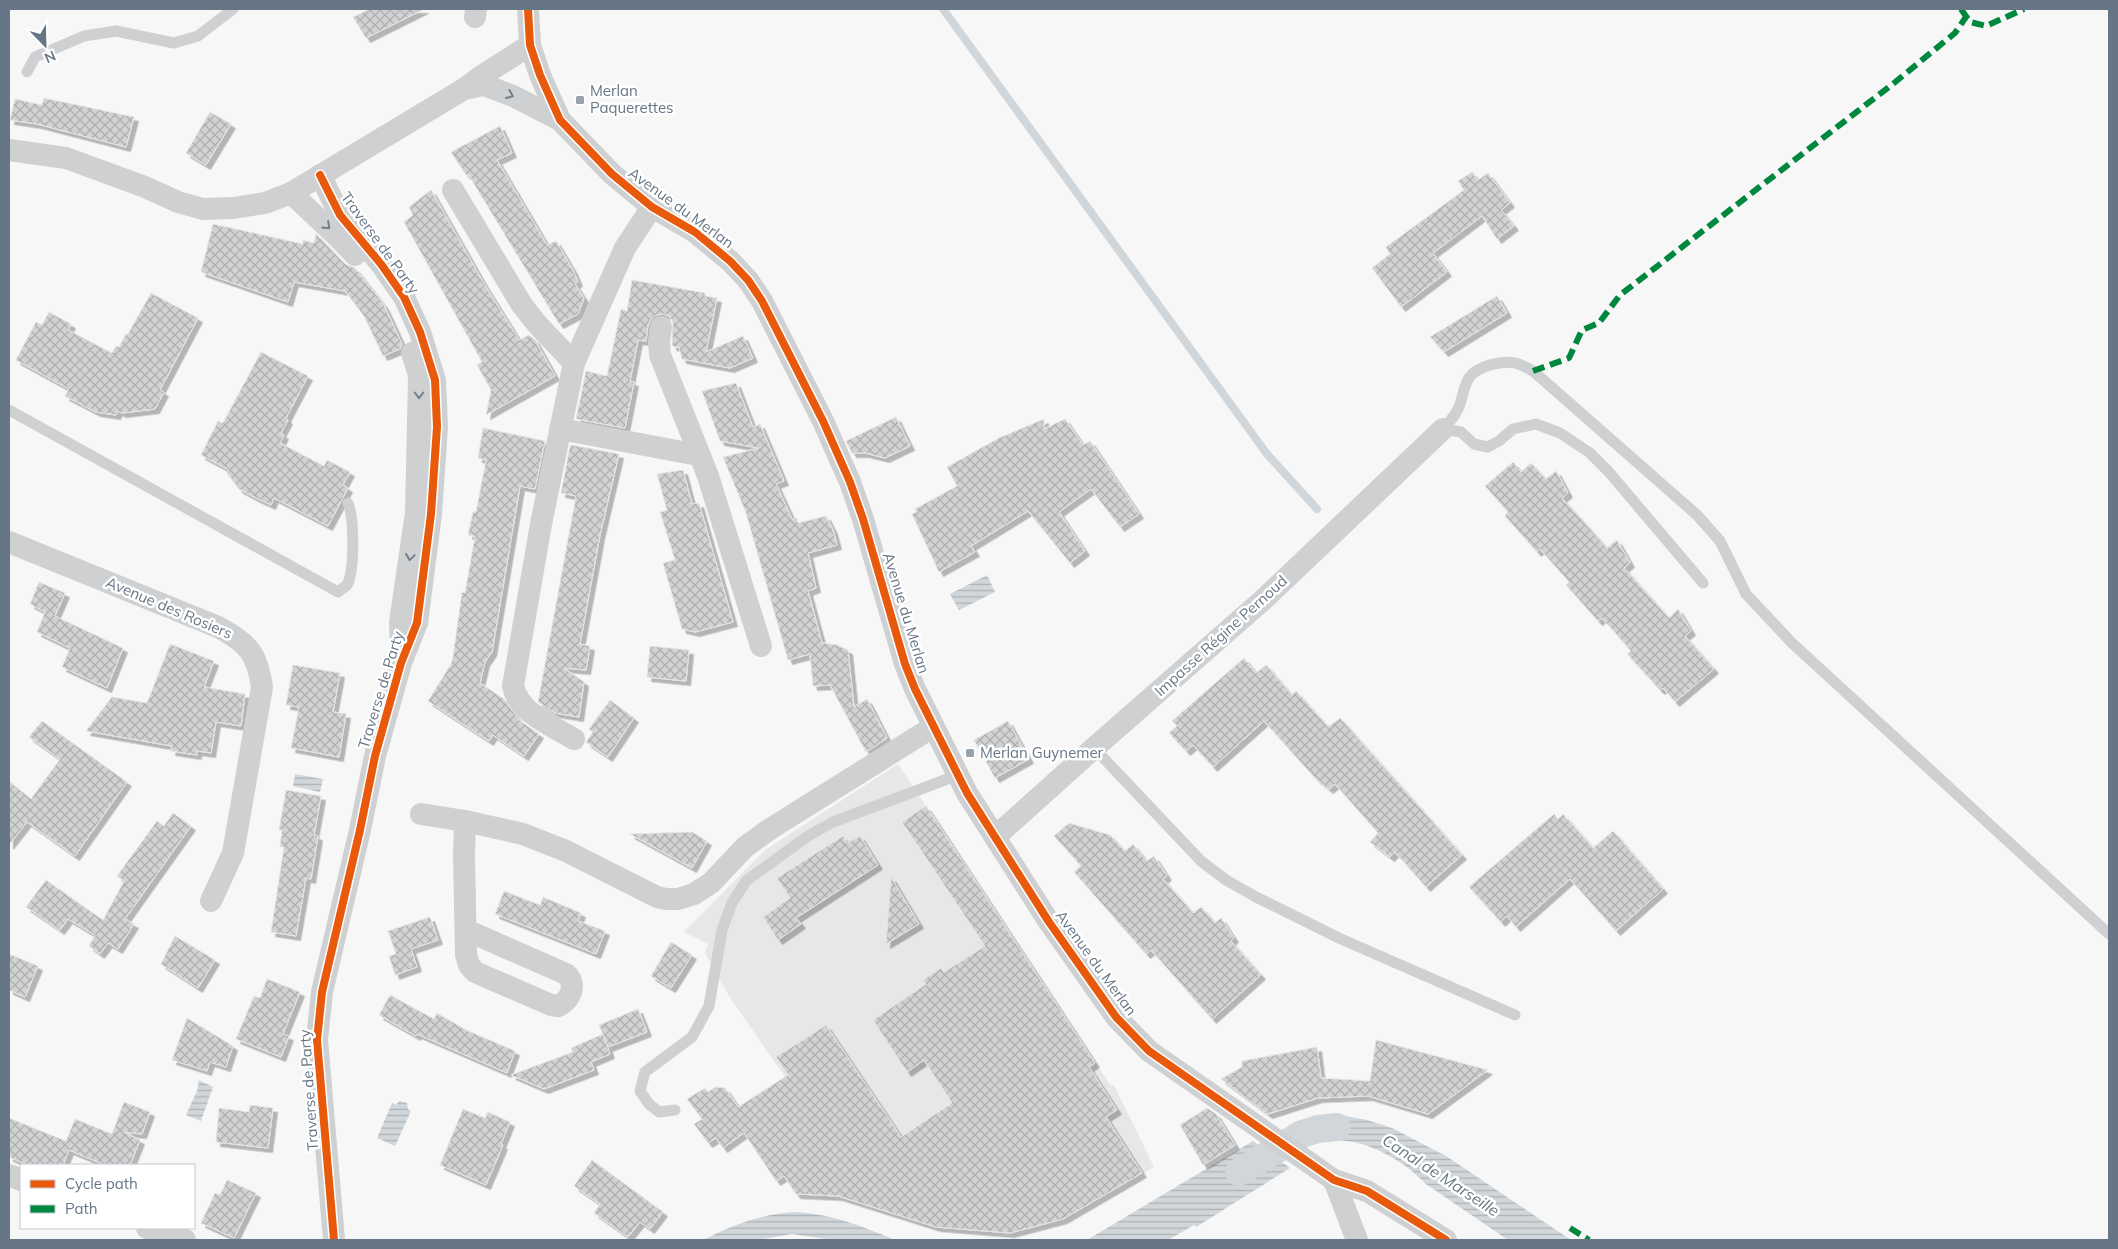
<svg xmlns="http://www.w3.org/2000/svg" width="2118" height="1249" font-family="Mulish,sans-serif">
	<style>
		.built { fill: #e6e7e8 }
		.water { fill: url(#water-rules) }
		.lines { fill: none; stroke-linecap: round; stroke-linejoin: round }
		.stream { stroke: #d0d6da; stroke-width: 8 }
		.canal { stroke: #d0d6da; stroke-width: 28 }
		.building { fill: url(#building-cross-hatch); stroke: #e6e6e6; filter: url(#shadow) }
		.lane { stroke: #cfd0d2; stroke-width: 11 }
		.street { stroke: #cfd0d2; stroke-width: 22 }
		.quiet { stroke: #00873e; stroke-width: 6; stroke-dasharray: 12 6; stroke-linecap: butt }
		.cycleway-casing { stroke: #fff; stroke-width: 11 }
		.cycleway { stroke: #e8590c; stroke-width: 8 }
		.oneway { stroke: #717f8e }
		.poi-dot { fill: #99a3ae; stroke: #fff; stroke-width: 2 }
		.labels { text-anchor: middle; stroke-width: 5; stroke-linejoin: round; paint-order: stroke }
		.poi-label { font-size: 15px; fill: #677687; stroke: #fff; text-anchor: start }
		.street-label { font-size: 15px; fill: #677687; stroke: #fff }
		.water-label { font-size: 16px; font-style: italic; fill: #637782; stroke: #fff }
	</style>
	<defs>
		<pattern id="water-rules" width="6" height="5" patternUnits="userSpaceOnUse" patternTransform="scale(1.25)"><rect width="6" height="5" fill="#d0d6da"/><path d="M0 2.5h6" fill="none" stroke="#adb2b6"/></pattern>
		<pattern id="building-cross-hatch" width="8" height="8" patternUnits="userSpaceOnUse" patternTransform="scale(1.25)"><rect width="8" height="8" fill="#d1d2d3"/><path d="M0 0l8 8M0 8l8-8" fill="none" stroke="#adafb1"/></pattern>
		<filter id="shadow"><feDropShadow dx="4.5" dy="4.5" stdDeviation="0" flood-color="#0004"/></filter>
	</defs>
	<rect width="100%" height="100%" fill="#f7f7f7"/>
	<polygon class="built" points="898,764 1111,1086 1114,1085 1154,1167 1063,1219 838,1196 796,1194 736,1109 785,1077 729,996 705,953 708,944 684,932 765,850"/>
	<g class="water">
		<polygon points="987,575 995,592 959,610 950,594"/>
		<polygon points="295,774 323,779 320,792 293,786"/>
		<polygon points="199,1080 213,1087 201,1121 186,1115 197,1091"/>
		<polygon points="399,1101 407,1103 408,1109 411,1111 395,1146 377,1138 392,1103 396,1105"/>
		<path d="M1345,1116L1367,1120L1392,1128L1446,1156L1571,1240H1508L1426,1184C1398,1155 1350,1130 1310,1144L1294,1125L1312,1119Z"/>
		<polygon points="1253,1141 1290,1168 1196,1227 1194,1225 1168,1240 1087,1240"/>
		<path d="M795,1212C832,1214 862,1226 895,1240H833L792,1234L757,1240H703C733,1225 761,1214 795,1212Z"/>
	</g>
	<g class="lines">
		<polyline class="stream" points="943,9 1267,454 1317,509"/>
		<polyline class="canal" points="1239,1172 1302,1134 1318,1129 1337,1127"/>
	</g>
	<g class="building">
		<polygon points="370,9 424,9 366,38 353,17"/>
		<polygon points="44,98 134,117 126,147 37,124 10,120 15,99 42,105"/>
		<polygon points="210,112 231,124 206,165 186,153"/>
		<polygon points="500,126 512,153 497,160 547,245 556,241 573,270 578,282 575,284 584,298 578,314 559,324 468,174 466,175 451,152"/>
		<polygon points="1472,172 1478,180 1488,173 1510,203 1501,210 1514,226 1497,239 1482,216 1433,253 1447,272 1401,307 1372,268 1390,254 1386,247 1464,190 1458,181"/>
		<polygon points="431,190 483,282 519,340 529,335 535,340 555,376 486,415 491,390 477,365 482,362 404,222 413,215 409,207"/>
		<polygon points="213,224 303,244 303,240 314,243 316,234 345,264 355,268 384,305 402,344 400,349 383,356 364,316 345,291 294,282 288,302 201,272"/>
		<polygon points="632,280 705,293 705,296 717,298 706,352 743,336 753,358 730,368 682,359 679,347 672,346 673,322 669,316 663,314 656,315 651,319 648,325 646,341 638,340 630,381 634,382 625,428 576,419 586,371 607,376 621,309 627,311"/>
		<polygon points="151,293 198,318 160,390 164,392 155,409 122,413 118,411 116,415 96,412 65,396 69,389 16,360 36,322 42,325 49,312 71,324 68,330 112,353 116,346 119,347 126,334 128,334"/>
		<polygon points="1497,296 1507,313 1444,352 1430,337"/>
		<polygon points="261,352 308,376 286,418 288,420 281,433 284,435 280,443 324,466 327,460 350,472 343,485 348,488 328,526 274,498 271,505 254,497 239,489 227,473 229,470 201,455 218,421 223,423"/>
		<polygon points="736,383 753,427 760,424 784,481 776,484 792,519 797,518 798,523 826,516 833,530 837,545 808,553 816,588 808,591 822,643 837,645 848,650 854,707 867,699 887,738 866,752 830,685 813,686 810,654 788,660 746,513 723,457 759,448 720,441 702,391"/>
		<polygon points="896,417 910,446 885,458 865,453 852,453 846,441"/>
		<polygon points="1044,419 1044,429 1065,419 1083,445 1090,441 1139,514 1120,527 1091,489 1059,512 1085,551 1070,563 1028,511 971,546 975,552 939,572 912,514 917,512 915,509 957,486 947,467 999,438"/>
		<polygon points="483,428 545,441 535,489 520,486 492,652 485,662 480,683 504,699 519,720 539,734 524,756 493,735 489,741 428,701 451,664 453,657 462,592 465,593 475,536 468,535 473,512 476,512 486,460 478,458"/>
		<polygon points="572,445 619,454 600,535 580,644 590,646 586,670 564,668 584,682 579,717 555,713 538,702 576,496 561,493 570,446"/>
		<polygon points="1513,462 1521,472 1531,463 1546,479 1556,471 1568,493 1562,498 1607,548 1617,540 1630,563 1624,568 1669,618 1678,609 1691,631 1685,636 1714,669 1675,702 1663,688 1660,690 1627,654 1631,651 1602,618 1598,621 1566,585 1569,582 1540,549 1537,552 1505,516 1508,512 1485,486"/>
		<polygon points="683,470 692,504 699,503 733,622 695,632 682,629 663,563 675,560 660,512 667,510 657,474"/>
		<polygon points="39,582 65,593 55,616 123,648 107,688 62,667 70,648 37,632 45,612 30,604"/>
		<polygon points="170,644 214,661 204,687 245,694 241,726 216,722 211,753 197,751 197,755 171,751 172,746 86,731 112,697 147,703"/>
		<polygon points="650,646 689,650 686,681 647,677"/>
		<polygon points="1244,658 1256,673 1266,665 1292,695 1296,691 1328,727 1340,718 1462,855 1426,887 1395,852 1390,857 1370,842 1378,833 1335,784 1329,789 1315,778 1264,721 1213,767 1193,745 1186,751 1169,733 1177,726 1172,721"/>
		<polygon points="293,665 340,673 333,712 346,714 339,757 291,748 299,707 286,705"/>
		<polygon points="610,700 634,718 608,757 586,742 593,732 589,729"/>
		<polygon points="42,721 127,782 75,856 27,822 9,845 9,781 31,799 60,759 29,737"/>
		<polygon points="1008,721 1029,759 995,778 974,740"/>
		<polygon points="286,790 321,796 314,835 318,836 311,879 306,878 296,936 271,932 284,847 280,847 282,830 279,830"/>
		<polygon points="926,806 1095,1063 1089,1067 1117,1110 1106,1117 1142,1173 1063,1219 1010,1233 936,1227 838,1196 796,1194 784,1176 776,1181 744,1133 723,1148 716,1138 708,1143 694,1124 702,1119 687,1099 705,1088 708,1092 715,1087 725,1088 738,1107 788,1075 776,1057 826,1025 901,1137 952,1103 924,1060 907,1072 873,1020 926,984 923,980 941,968 944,972 985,946 902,822"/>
		<polygon points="173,813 191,826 125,919 134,924 118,949 108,943 100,954 89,946 95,935 68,919 60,930 26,907 46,880 103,920 124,881 117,876 157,821 164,826"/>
		<polygon points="1554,814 1558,819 1563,814 1593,848 1613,831 1663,889 1616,931 1570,879 1516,927 1507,916 1501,922 1469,887"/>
		<polygon points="1069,823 1110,835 1125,851 1133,844 1147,861 1154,856 1167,876 1163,879 1193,913 1201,907 1215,923 1221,918 1234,938 1231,941 1261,975 1212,1019 1151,950 1146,954 1074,872 1081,866 1054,836"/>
		<polygon points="692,832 707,841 692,868 630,834"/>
		<polygon points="843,836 847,843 860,836 878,865 796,918 801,924 778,940 763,917 790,898 777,878"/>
		<polygon points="891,877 919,924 886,944"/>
		<polygon points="504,891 540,905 543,897 581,913 578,921 605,931 596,954 495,914"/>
		<polygon points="430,917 438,940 411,949 417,967 395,975 389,956 396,954 388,931"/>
		<polygon points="175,936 215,960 198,988 161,964"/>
		<polygon points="671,942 692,955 671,988 651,976"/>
		<polygon points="9,954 38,966 25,997 9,990"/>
		<polygon points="267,979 300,992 283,1034 289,1036 281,1057 236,1039 254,996 260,998"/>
		<polygon points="390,995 434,1019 437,1013 466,1030 515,1051 507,1073 417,1034 416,1036 379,1015"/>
		<polygon points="638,1009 647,1032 608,1047 599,1025"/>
		<polygon points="187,1018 233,1046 226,1067 210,1062 207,1071 172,1060"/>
		<polygon points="603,1034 610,1054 591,1062 594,1070 544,1089 511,1075 573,1052 571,1048"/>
		<polygon points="1376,1040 1488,1070 1428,1114 1368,1096 1318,1098 1268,1114 1221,1079 1242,1067 1242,1061 1317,1047 1321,1078 1370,1081"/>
		<polygon points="124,1102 150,1112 142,1134 124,1132 140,1140 130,1165 105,1165 69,1150 63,1165 28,1165 9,1157 9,1118 66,1141 75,1119 112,1134"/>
		<polygon points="250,1105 273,1108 268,1148 216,1142 219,1108 249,1112"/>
		<polygon points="1207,1108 1216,1114 1235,1145 1203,1165 1180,1125"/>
		<polygon points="463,1109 485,1118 488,1112 510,1122 501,1144 503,1145 486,1185 440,1165"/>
		<polygon points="592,1160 663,1212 650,1229 640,1222 628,1237 594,1213 600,1204 574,1186"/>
		<polygon points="227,1180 256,1193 234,1238 201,1223 215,1193 220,1195"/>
	</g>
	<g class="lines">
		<g class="lane">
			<polyline points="27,72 35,57 84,36 116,31 174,43 198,36 233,9"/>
			<path d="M9,410L338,592C340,590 345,587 347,585C355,571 354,517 348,503"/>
			<path d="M1443,429C1450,421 1457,414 1460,404C1463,395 1464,386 1469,378C1477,366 1502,360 1515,363C1521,364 1527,368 1533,371L1697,515L1720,541L1746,594L1792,643L2109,934"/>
			<polyline points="1443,429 1461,432 1474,444 1488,447 1499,441 1513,429 1536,424 1560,433 1590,453 1608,471 1703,583"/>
			<polyline points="1094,748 1201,861 1226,880 1256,897 1341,939 1515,1015"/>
			<polyline points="675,1110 659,1112 649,1104 640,1091 645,1072 692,1037 709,1006 722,930 732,903 746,881 808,836 833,822 958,775"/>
		</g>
		<g class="street">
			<polyline points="528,9 530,45 540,75 560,120 612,174 652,207 695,232 730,261 748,280 762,301 823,421 850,482 863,519 905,664 915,689 967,793 1049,922 1116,1017 1149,1051 1334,1180 1367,1191 1446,1240"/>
			<polyline points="475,17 476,9"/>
			<polyline points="464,89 484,85 513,96 560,120"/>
			<polyline points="9,150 66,158 145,187 178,202 203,209 233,208 265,203 291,193 464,89 480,77 530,45"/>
			<polyline points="320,175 340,215 381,264 404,297 420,332 435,380 437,427 431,514 417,623 401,663 375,756 360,830 322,992 317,1040 334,1240"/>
			<polyline points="453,190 522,305 537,324 574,363"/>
			<polyline points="291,193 339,238 355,255"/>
			<polyline points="661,327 659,342 660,355 708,476 761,646"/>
			<polyline points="560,429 698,455"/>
			<path d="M9,542L218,627C248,643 257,653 262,687L233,853L211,901"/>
			<polyline points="401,652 400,622 416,513 419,375 412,353"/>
			<path d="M574,739C551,725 519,713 513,686L541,524L574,363L625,248L652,207"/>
			<polyline points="421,814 465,821 523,834 566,851 657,897 666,899 678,899 694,894 711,883 745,847 770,829 933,727"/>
			<path d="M465,821L464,855L466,955L469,965L475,972L551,1005L558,1006C570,1001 578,984 566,974L466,930"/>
			<polyline points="995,837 1094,748 1263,600 1443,429"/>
			<polyline points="9,1175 21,1180"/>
			<polyline points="1334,1180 1357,1240"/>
			<polyline points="147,1228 185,1240"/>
		</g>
		<g class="quiet">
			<polyline points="1961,9 1970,22 1986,26 2024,9"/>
			<polyline points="1533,371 1569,358 1582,330 1599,323 1620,295 1894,83 1955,33 1966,17"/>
			<polyline points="1570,1228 1589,1240"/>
		</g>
		<defs>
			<g id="cycleway">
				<polyline points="528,9 530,45 540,75 560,120 612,174 652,207 695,232 730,261 748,280 762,301 823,421 850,482 863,519 905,664 915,689 967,793 1049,922 1116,1017 1149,1051 1334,1180 1367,1191 1446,1240"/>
				<polyline points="320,175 340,215 381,264 404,297 420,332 435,380 437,427 431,514 417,623 401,663 375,756 360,830 322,992 317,1040 334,1240"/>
			</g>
		</defs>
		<use href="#cycleway" class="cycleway-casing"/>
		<use href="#cycleway" class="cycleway"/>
	</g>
	<defs><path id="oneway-chevron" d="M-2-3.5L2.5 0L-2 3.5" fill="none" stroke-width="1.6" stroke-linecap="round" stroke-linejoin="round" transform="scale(1.25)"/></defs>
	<g class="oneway">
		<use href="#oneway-chevron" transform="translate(510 95) rotate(23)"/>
		<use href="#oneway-chevron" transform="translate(327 226) rotate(43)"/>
		<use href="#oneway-chevron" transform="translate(419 395) rotate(90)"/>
		<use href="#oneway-chevron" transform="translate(410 557) rotate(98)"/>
	</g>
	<g class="poi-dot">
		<rect x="575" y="95" width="10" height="10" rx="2.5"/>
		<rect x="965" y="748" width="10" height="10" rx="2.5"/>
	</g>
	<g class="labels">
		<g class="poi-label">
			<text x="590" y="96">Merlan<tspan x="590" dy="17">Paquerettes</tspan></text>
			<text x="980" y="758">Merlan Guynemer</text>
		</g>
		<g class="street-label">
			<text transform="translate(681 208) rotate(36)" y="5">Avenue du Merlan</text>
			<text transform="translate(380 243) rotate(54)" y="5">Traverse de Party</text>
			<text transform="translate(169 608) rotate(23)" y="5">Avenue des Rosiers</text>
			<text transform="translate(906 613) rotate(73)" y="5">Avenue du Merlan</text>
			<text transform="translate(1221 636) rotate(-42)" y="5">Impasse Régine Pernoud</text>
			<text transform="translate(381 690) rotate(-73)" y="5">Traverse de Party</text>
			<text transform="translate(1096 963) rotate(54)" y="5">Avenue du Merlan</text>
			<text transform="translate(309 1090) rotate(-94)" y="5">Traverse de Party</text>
		</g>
		<g class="water-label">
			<text transform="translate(1441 1175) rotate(33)" y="6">Canal de Marseille</text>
		</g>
	</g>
	<rect width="2118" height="1249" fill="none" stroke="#677687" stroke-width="20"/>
	<rect x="20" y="1164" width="175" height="65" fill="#ffffff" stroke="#c2c8cf"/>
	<rect x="30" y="1180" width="25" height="8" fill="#e8590c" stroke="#c2c8cf"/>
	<text x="65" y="1189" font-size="15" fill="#677687">Cycle path</text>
	<rect x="30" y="1205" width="25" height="8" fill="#00873e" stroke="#c2c8cf"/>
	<text x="65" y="1214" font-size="15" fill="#677687">Path</text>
	<g transform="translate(45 45) rotate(157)" stroke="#ffffff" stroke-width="4" paint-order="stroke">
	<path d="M0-4L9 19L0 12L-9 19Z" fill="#677687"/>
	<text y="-8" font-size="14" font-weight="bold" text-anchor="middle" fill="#677687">N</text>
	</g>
</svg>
